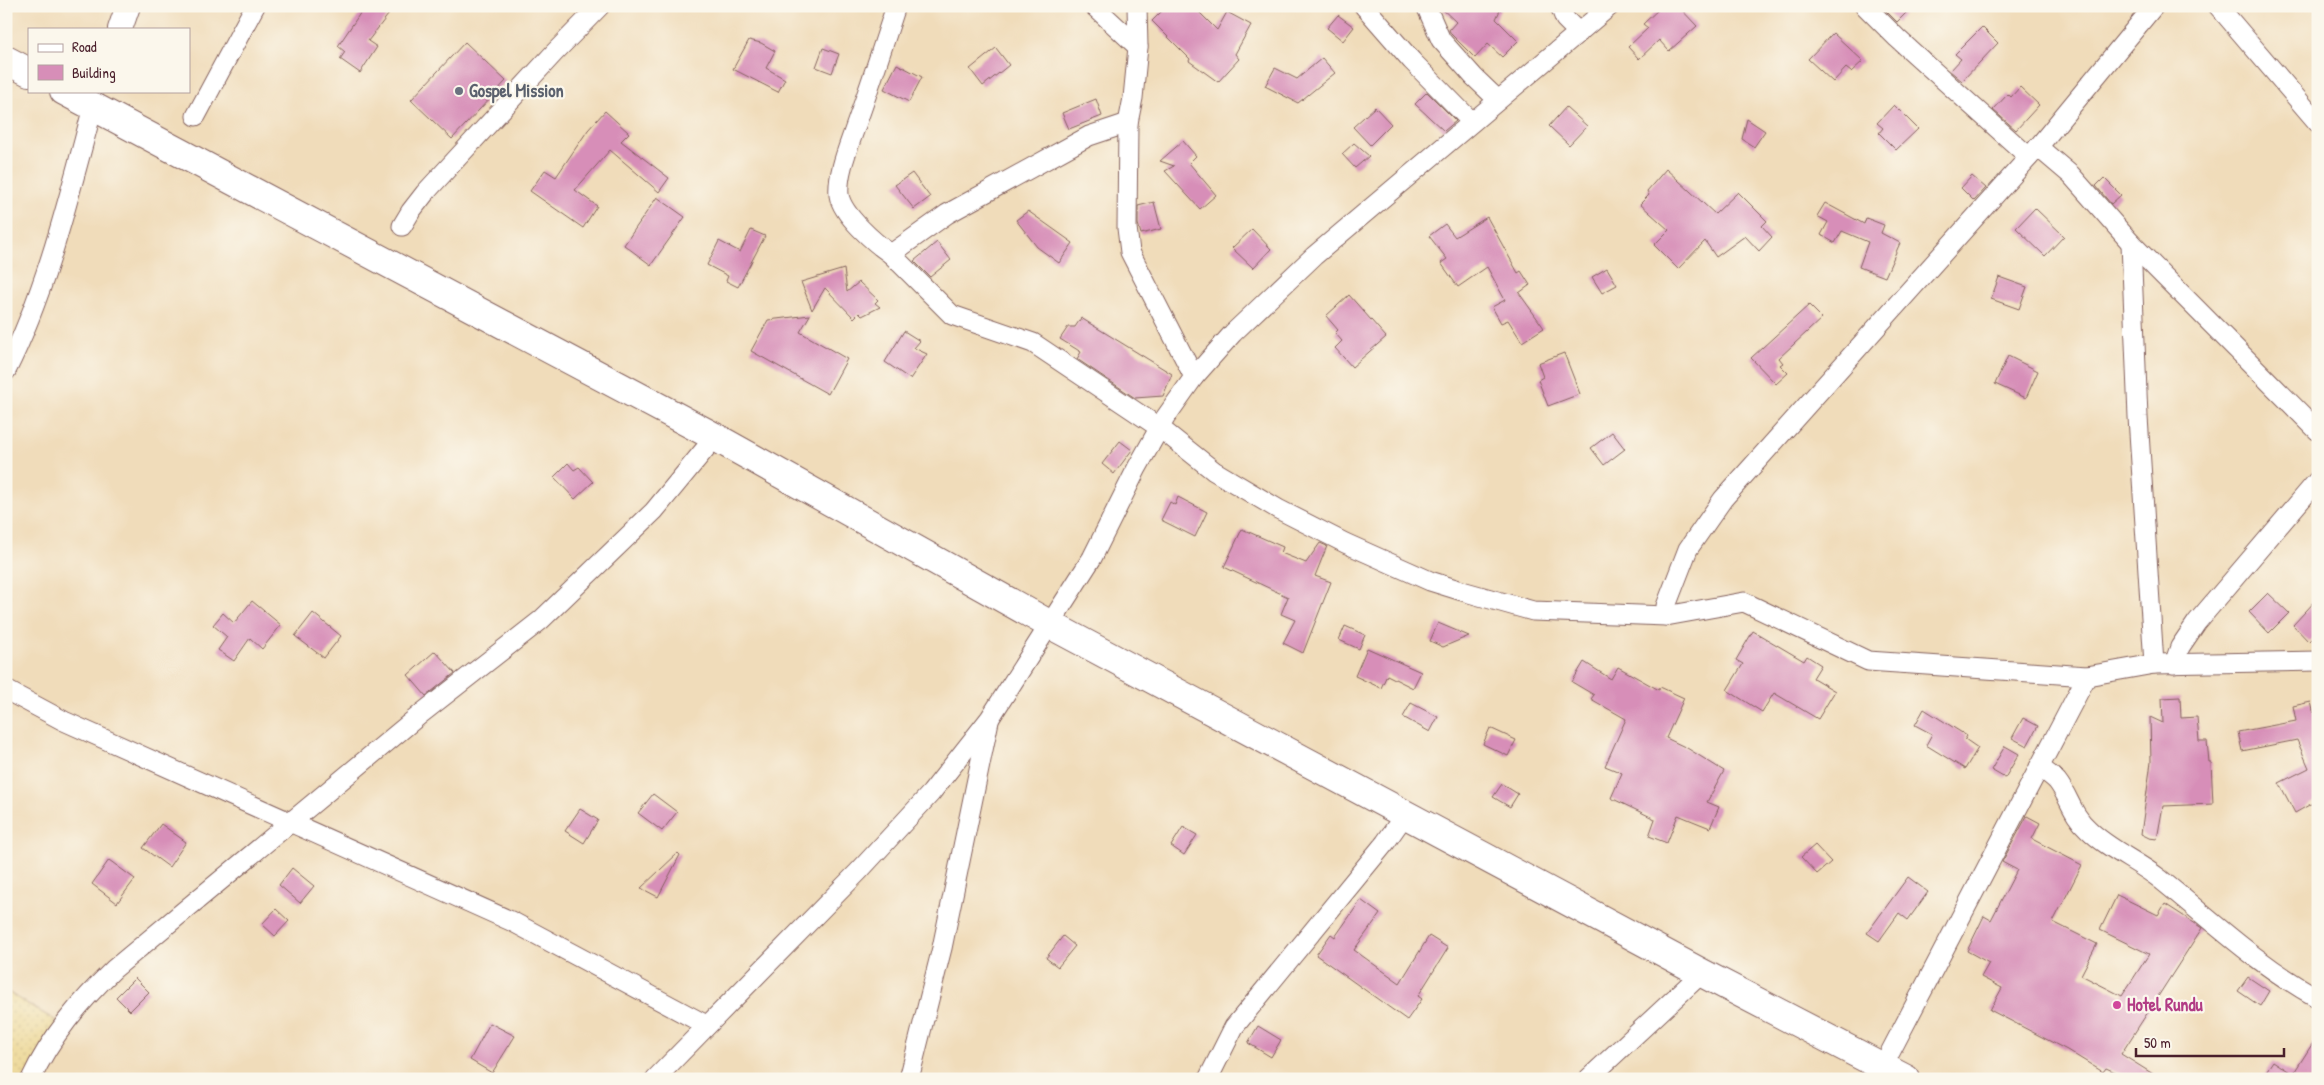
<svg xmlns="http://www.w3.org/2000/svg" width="2324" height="1085" font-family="'Patrick Hand',sans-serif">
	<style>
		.sand { fill: url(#sand-dots); stroke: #9c7c64 }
		.building { fill: #d78eb8 }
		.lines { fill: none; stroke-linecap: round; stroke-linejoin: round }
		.minor-casing { stroke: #84615d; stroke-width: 21 }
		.tertiary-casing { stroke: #84615d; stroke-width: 26 }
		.trunk-casing { stroke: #84615d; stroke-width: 30 }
		.minor { stroke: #fff; stroke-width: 19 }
		.tertiary { stroke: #fff; stroke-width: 24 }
		.trunk { stroke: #fff; stroke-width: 28 }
		.worship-dot { fill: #6b7280; stroke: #fbf7ec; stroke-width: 2 }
		.hotel-dot { fill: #d1479c; stroke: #fbf7ec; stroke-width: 2 }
		.labels { text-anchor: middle; stroke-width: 4.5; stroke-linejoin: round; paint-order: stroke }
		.worship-label { font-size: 18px; font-weight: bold; fill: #5b616d; stroke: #fbf7ec; text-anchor: start }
		.hotel-label { font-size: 18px; font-weight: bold; fill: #b23c85; stroke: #fbf7ec; text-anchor: start }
	</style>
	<defs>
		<pattern id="sand-dots" width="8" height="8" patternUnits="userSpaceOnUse" patternTransform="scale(1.25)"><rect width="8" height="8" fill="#eeda9e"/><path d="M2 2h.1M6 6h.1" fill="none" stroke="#cebb88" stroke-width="1.8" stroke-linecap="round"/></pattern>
	</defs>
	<rect width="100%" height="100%" fill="#fbf7ec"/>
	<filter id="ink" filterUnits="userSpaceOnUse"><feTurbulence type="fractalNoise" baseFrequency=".02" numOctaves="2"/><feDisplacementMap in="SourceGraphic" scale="10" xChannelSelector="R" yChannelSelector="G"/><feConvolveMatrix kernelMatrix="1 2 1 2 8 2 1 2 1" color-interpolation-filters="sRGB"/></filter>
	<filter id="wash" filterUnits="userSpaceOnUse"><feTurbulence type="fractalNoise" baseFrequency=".0096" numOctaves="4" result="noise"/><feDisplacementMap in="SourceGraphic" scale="20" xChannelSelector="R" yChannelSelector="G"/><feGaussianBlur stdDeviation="1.12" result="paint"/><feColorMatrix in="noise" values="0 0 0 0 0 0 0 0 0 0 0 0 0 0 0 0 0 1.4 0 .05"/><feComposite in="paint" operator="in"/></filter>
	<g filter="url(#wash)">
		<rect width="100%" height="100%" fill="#f0dcba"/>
		<polygon class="sand" points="6,991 63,1025 31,1079 6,1079"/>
		<g id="blocks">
			<g class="building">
				<polygon points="365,6 395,6 368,41 377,47 360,73 340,59 345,52 338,46"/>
				<polygon points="1167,6 1193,6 1217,30 1227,12 1251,25 1235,54 1239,59 1218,82 1189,61 1190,59 1152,21"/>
				<polygon points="1439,6 1502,6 1496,19 1518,41 1502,57 1488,44 1475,58 1451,34 1449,30 1456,22"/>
				<polygon points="1662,6 1678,6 1697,26 1669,51 1659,40 1639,59 1628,47 1648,28 1643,24"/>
				<polygon points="1881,6 1913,6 1897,22"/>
				<polygon points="1338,15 1354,27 1343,41 1327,28"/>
				<polygon points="1982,27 1998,43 1962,81 1950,71 1961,59 1955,54"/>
				<polygon points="1833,33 1863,61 1851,72 1846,68 1833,82 1808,59"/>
				<polygon points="749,40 761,43 775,51 766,68 785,79 778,92 733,69"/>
				<polygon points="465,42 506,81 452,139 411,100"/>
				<polygon points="823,48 839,54 832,73 816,67"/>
				<polygon points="996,48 1009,65 983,86 970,69"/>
				<polygon points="1322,58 1335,73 1298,103 1265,86 1275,68 1297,79"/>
				<polygon points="897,64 922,77 909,102 884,89"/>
				<polygon points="2020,87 2039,105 2016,130 1993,110 2008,94 2011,97"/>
				<polygon points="1427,92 1456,121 1444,131 1415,104"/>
				<polygon points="1096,99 1102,116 1069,129 1062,113"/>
				<polygon points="1894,105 1918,129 1896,150 1879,133 1883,128 1877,123"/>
				<polygon points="1375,107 1391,124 1370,145 1353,127"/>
				<polygon points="1566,107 1587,126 1569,145 1549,126"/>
				<polygon points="605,111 629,133 621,141 669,178 659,192 610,150 575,190 597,206 583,228 530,191 545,170 556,177 588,130"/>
				<polygon points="1747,119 1765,131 1754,147 1742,139"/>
				<polygon points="1183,141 1196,156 1189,163 1216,195 1200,209 1165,171 1174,166 1160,161"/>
				<polygon points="1354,143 1369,156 1355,168 1342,154"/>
				<polygon points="1666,169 1715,214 1738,192 1767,221 1762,226 1772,237 1759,251 1745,236 1716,257 1705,241 1678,269 1654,245 1669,230 1640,204 1649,195 1647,191"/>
				<polygon points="912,173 930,197 914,209 895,185"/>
				<polygon points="1972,176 1986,188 1974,201 1961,188"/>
				<polygon points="2104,178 2121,195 2111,204 2096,186"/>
				<polygon points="657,197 685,217 651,265 624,245"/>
				<polygon points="1154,202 1161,229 1141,234 1138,224 1138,206"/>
				<polygon points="1825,203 1864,224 1866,218 1884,225 1881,233 1900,243 1885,277 1859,267 1868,242 1842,231 1835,243 1821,235 1828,222 1817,216"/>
				<polygon points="2035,208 2064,236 2045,256 2016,228"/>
				<polygon points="1028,211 1073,243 1059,263 1037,247 1016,220"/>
				<polygon points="1487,217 1518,273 1521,271 1530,285 1519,293 1544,328 1522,342 1508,320 1501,323 1492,307 1505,300 1487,267 1458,287 1441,263 1447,259 1429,236 1445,224 1455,237"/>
				<polygon points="1252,229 1271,249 1253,268 1232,248"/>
				<polygon points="751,230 765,236 738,287 726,281 728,276 707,265 719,241 740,252"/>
				<polygon points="937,242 951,260 930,277 914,261"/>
				<polygon points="1607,268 1617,285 1602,293 1592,277"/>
				<polygon points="844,269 847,292 859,282 878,300 875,303 880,307 862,316 859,313 854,318 825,288 812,310 801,282"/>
				<polygon points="1999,277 2027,287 2019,309 1991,299"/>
				<polygon points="1349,295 1386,337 1352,367 1335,348 1342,341 1335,333 1338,330 1326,316"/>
				<polygon points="1809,305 1822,318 1779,358 1783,363 1780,365 1788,373 1776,384 1751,358"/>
				<polygon points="810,315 800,332 847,359 828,394 751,351 768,320"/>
				<polygon points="1081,318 1172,374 1163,396 1135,398 1077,359 1081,352 1060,339 1068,327 1075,327"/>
				<polygon points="904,331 920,341 914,348 927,354 910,379 885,362"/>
				<polygon points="1564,353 1580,394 1548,406 1538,380 1543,377 1538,363"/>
				<polygon points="2008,356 2038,371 2026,398 1995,384"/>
				<polygon points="1612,432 1625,449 1604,465 1591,448"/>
				<polygon points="1120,441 1132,450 1114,474 1102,464"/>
				<polygon points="568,463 574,470 579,467 593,482 575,499 554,477"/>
				<polygon points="1178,497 1207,512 1195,537 1161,520 1170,502 1175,505"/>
				<polygon points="1242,529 1283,547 1281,553 1306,563 1320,543 1327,546 1315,576 1331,582 1303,653 1283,643 1295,620 1281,614 1288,597 1224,567"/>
				<polygon points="2268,593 2289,613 2269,633 2249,612"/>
				<polygon points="2318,598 2318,633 2309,642 2293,625"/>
				<polygon points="252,601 281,625 262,649 250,638 234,661 218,650 227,637 213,625 223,613 234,623"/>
				<polygon points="313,613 341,636 324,658 295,636"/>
				<polygon points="1438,623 1469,636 1443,647 1430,641"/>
				<polygon points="1345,626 1365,635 1359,649 1339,640"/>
				<polygon points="1753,631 1804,661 1807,656 1821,665 1813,678 1835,691 1818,719 1774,693 1762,712 1727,690 1743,664 1736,660"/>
				<polygon points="1367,648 1421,672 1413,688 1387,675 1381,688 1355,676"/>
				<polygon points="435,651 455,673 426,696 408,675"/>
				<polygon points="1584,662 1611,679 1618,667 1659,690 1660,687 1684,698 1666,738 1687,748 1724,771 1707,802 1719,807 1710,828 1678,815 1667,843 1649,836 1655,819 1611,798 1622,773 1605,766 1626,719 1591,699 1594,695 1572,682"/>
				<polygon points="2180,697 2181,718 2197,717 2199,741 2207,741 2209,762 2211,762 2213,804 2163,806 2157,839 2149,838 2141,834 2151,762 2150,717 2163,723 2162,698"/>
				<polygon points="2311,702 2318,732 2318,800 2295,813 2279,783 2309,768 2297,740 2242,751 2238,732 2296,721 2293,706"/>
				<polygon points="1411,703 1438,717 1430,732 1403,717"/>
				<polygon points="1924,709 1967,736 1965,739 1978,748 1965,769 1926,745 1932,734 1915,725"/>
				<polygon points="2023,718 2038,726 2027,746 2012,738"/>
				<polygon points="1490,728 1516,740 1508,756 1483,744"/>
				<polygon points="2005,746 2019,754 2005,778 1991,770"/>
				<polygon points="1502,784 1518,794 1510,807 1493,797"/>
				<polygon points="653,794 677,812 662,831 638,813"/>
				<polygon points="580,809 598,820 584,843 565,831"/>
				<polygon points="2027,816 2040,823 2032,839 2082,865 2053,922 2097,944 2081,975 2122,996 2149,954 2100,930 2117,895 2158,915 2165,904 2202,928 2121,1054 2161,1079 2131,1079 2106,1068 2103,1072 2067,1050 1990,1010 2002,988 1981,977 1989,963 1967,951 1984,916 1991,920 2017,870 2002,862"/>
				<polygon points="161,824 186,842 169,867 143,848"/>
				<polygon points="1183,827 1197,835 1184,855 1171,846"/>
				<polygon points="1815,845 1831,862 1817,874 1801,857"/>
				<polygon points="678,853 680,855 658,897 641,888"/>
				<polygon points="109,860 135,879 117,903 92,884"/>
				<polygon points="292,868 314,886 300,903 279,885"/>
				<polygon points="1908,877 1928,892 1908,920 1899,913 1879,941 1867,933"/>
				<polygon points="1361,900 1380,914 1354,950 1400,983 1429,936 1448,948 1418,996 1422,999 1407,1020 1316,955 1331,934 1335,937"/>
				<polygon points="276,909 289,921 275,936 262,924"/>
				<polygon points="1063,936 1075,946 1058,967 1046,958"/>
				<polygon points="2248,977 2269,991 2260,1006 2238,991"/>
				<polygon points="135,978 149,992 130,1011 116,997"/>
				<polygon points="490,1023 515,1036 492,1073 470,1060"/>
				<polygon points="1258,1026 1281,1040 1271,1057 1248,1043"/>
				<polygon points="2318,1035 2318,1079 2261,1079 2273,1061 2293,1074"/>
			</g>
		</g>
	</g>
	<g filter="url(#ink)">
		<use href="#blocks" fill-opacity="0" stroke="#84615d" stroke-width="1"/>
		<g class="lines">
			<defs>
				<g id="minor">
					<path d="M896,6C883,46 870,86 856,125C849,146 837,173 839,195C842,215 876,244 891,254L947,214L1089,136L1128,123"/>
					<polyline points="1094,6 1138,47 1133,98 1128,123 1127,228 1130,252 1194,377"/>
					<polyline points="1137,6 1138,47"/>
					<polyline points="1364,6 1412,61 1472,122"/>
					<polyline points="1426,6 1441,40 1474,77 1498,100"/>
					<polyline points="1560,6 1565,19 1579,33"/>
					<polyline points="1865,6 1897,38 2029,157"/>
					<polyline points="2218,6 2318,123"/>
					<polyline points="196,116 255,6"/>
					<polyline points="2038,147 2071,175 2131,243 2318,431"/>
					<polyline points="402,226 411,211 425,193 555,52 600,6"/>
					<polyline points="2131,243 2138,417 2154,664"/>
					<polyline points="891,254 952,315 1033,343 1160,428 1214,471 1278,509 1345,543 1430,581 1462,591 1533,611 1666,616 1744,602 1868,661 2087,676 2154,664 2318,661"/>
					<path d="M6,371C47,289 69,196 93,107"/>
					<polyline points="1666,616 1666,606 1688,549 1723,499 2038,147 2154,6"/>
					<polyline points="2174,664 2180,647 2197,622 2318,480"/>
					<polyline points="6,690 64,721 513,922 706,1025"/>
					<path d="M2039,767C2045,771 2052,776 2057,781C2069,796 2072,815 2088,829C2108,849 2137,861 2160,879C2211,920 2259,966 2318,998"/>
					<polyline points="1883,1066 2087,676"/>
					<path d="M31,1079C51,1036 80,1002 114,969L422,713L541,620L654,511L715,437"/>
					<polyline points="655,1079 859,871 931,793 990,718 1092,558 1137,468 1165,418 1194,377 1233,333 1314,256 1610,6"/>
					<polyline points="909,1079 942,948 989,721"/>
					<polyline points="1208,1079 1234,1027 1385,843 1406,813"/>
					<polyline points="1588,1079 1702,973"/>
				</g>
				<polyline id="tertiary" points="120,29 128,6"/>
				<g id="trunk">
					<polyline points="6,60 29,72"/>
					<polyline points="64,91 715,437 1049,624 1702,973 1906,1079"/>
				</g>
			</defs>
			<use href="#minor" class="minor-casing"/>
			<use href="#tertiary" class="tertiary-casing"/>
			<use href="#trunk" class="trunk-casing"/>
			<use href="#minor" class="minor"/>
			<use href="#tertiary" class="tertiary"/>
			<use href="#trunk" class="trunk"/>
		</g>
	</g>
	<circle class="worship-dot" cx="459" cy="91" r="5"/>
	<circle class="hotel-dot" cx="2117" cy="1005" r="5"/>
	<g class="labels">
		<g class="worship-label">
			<text x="469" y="97">Gospel Mission</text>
		</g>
		<g class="hotel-label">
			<text x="2127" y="1011">Hotel Rundu</text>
		</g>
	</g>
	<rect width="2324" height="1085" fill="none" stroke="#fbf7ec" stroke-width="25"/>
	<rect x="28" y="28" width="162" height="65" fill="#fbf7ec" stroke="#b4a19f"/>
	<rect x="38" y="44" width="25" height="8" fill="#ffffff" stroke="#b4a19f"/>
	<text x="72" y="52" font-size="15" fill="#4a1f2b">Road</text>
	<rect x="38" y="65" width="25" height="15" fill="#d78eb8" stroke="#b4a19f"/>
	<text x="72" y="78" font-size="15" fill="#4a1f2b">Building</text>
	<path d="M2136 1048v8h148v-8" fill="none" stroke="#4a1f2b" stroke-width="2.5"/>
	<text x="2144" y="1048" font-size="15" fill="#4a1f2b" stroke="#fbf7ec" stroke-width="4" paint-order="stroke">50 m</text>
</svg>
